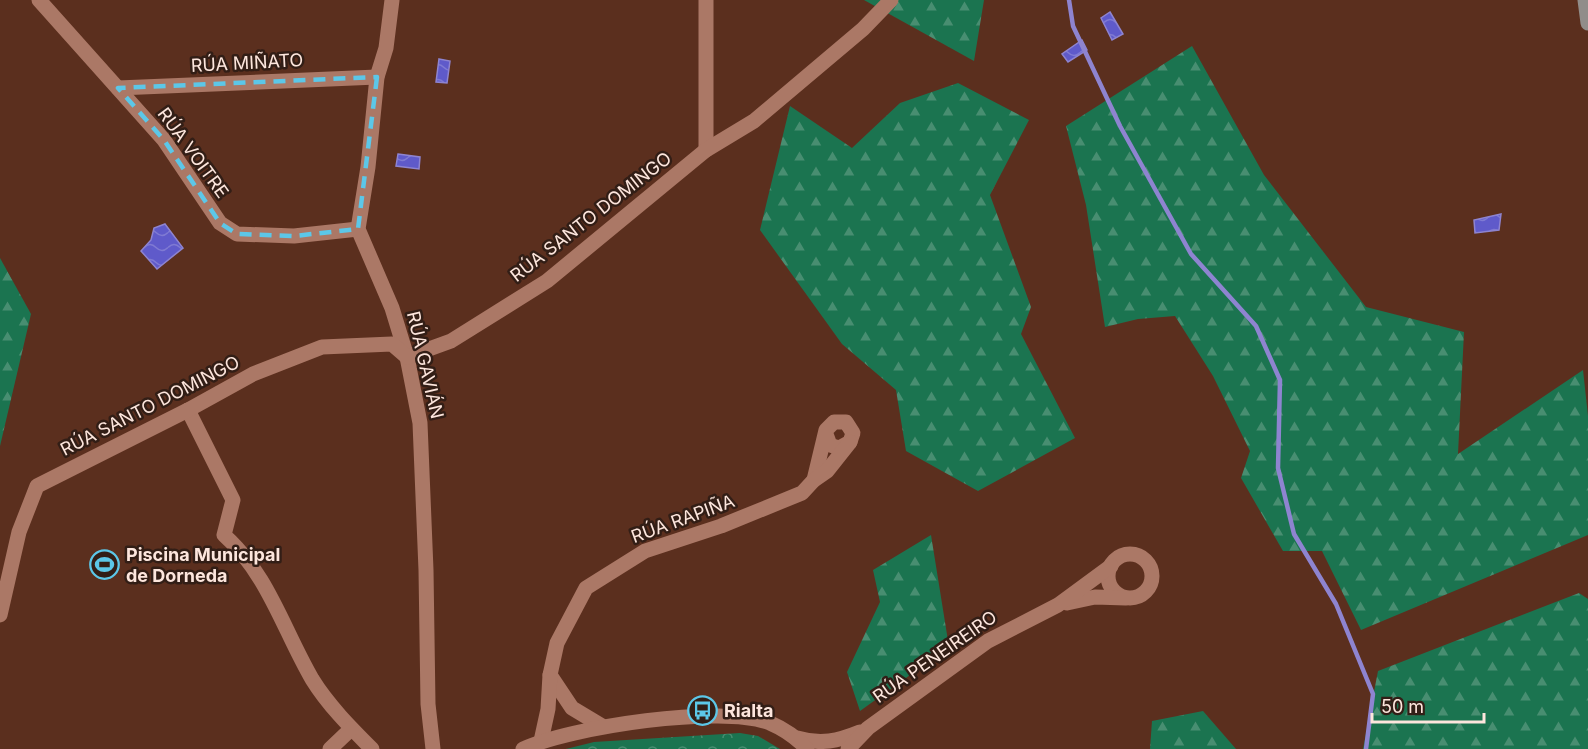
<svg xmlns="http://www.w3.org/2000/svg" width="1588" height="749" font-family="Inter,sans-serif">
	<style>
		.forest { fill: url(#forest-firs) }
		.park { fill: url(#park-crowns) }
		.water { fill: url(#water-waves); stroke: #8e84d0; stroke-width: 1.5 }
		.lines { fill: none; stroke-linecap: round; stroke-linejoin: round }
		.stream { stroke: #8e84d0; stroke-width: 4.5 }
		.street { stroke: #ab7866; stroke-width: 15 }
		.secondary { stroke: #918d8a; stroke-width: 15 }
		.marked { fill: none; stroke: #5cc7e8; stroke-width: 4.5; stroke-dasharray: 12 8; stroke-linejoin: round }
		.labels { text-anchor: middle; stroke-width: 5; stroke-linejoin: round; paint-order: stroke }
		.street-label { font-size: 18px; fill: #fde6dd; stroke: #321e16 }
		.poi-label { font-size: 18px; font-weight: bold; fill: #fde6dd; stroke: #321e16; text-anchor: start }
	</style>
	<defs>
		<pattern id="forest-firs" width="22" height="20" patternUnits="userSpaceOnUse" patternTransform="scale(1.5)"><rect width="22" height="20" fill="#1b7450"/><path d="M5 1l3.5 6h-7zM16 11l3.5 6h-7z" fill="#488e71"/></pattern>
		<pattern id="park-crowns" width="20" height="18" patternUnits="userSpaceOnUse" patternTransform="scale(1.5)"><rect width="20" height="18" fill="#1b7450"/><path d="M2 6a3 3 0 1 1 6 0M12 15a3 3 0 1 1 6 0" fill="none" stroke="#488e71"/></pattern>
		<pattern id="water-waves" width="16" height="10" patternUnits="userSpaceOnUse" patternTransform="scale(1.5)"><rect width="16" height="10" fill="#5f5aca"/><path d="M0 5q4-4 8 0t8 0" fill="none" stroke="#7f7ad3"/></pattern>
	</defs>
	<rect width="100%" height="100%" fill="#5b2f1e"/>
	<g class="forest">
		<polygon points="864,0 984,0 974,61"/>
		<polygon points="1192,46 1264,175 1366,307 1464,332 1458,454 1583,370 1588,416 1588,535 1361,630 1322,551 1283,551 1241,478 1250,451 1213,376 1175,316 1138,319 1105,327 1086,205 1066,126"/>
		<polygon points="958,83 1029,120 990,195 1031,307 1021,334 1075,438 978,491 906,451 896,390 842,344 760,230 790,106 852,148 900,103"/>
		<polygon points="0,258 31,314 0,446"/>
		<polygon points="931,535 949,647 860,711 847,672 880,602 873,570"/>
		<polygon points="1579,593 1588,599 1588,749 1363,749 1378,671"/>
		<polygon points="1203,711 1236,749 1150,749 1152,721"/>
	</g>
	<polygon class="park" points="740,733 758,736 780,749 566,749 594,742"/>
	<g class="water">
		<polygon points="1110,12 1123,34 1112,40 1101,18"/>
		<polygon points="1082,40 1087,50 1068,62 1062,54"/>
		<polygon points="439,59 450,61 447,83 436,82"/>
		<polygon points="398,154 420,157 419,169 396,166"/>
		<polygon points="1501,214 1499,230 1475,233 1474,220"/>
		<polygon points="165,224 183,248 157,269 141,251 151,240 154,228"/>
	</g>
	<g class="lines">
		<polyline class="stream" points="1069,0 1073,26 1120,126 1191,254 1256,326 1280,380 1278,468 1294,534 1336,604 1373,694 1366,749"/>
		<g class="street">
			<polyline points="39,0 164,140 220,223 237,234 294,236 358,229"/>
			<polyline points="392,0 386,48 377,77 368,167 358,229 392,308 407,357 420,423 426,570 428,704 433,749"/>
			<polyline points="706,0 706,150"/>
			<polyline points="118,88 377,77"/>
			<path d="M188,410L233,500L224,535C268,574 283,629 312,679C328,705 351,728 372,749"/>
			<polyline points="814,480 826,430 834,422 846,422 853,433 850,442 839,448 830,445 826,434"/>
			<circle cx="1130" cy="576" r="22"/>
			<polyline points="1067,603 1095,597 1126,598"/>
			<polyline points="0,615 19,532 37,486 188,410 253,374 322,347 392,344 407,357 451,341 547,281 706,150 754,121 863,29 891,0"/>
			<polyline points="550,675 572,708 602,726"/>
			<path d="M797,738C821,745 838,741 860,732"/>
			<polyline points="541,741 548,709 550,675 557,643 586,588 645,551 721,526 802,493 814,480 827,471 850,442"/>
			<polyline points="330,749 351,729"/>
			<path d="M523,749C571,727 721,704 770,723C784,729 797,738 807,749"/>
			<polyline points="848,749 868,728 988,641 1058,605 1111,566"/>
		</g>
		<polyline class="secondary" points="1585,0 1588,23"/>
	</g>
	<path class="marked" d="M377,77L358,229L294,236L237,234L220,223L164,140L118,88Z"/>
	<defs>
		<symbol id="stadium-ring" viewBox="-11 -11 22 22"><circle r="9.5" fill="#321e16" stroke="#5cc7e8" stroke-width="1.5"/><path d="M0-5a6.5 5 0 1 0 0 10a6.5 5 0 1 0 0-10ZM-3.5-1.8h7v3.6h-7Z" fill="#5cc7e8"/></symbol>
		<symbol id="bus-ring" viewBox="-11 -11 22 22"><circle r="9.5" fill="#321e16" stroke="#5cc7e8" stroke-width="1.5"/><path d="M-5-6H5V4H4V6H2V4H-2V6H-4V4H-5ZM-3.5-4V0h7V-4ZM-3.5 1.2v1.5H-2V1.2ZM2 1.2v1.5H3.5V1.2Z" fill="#5cc7e8"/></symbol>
	</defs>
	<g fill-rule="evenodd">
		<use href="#stadium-ring" x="88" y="548" width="33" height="33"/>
		<use href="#bus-ring" x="686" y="694" width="33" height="33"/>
	</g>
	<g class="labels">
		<g class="street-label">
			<text transform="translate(247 63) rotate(-3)" y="6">RÚA MIÑATO</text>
			<text transform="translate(193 153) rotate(54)" y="6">RÚA VOITRE</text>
			<text transform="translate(591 217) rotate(-38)" y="6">RÚA SANTO DOMINGO</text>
			<text transform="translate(425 365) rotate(77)" y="6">RÚA GAVIÁN</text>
			<text transform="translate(150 406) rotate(-27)" y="6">RÚA SANTO DOMINGO</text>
			<text transform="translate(683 519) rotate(-20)" y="6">RÚA RAPIÑA</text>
			<text transform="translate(935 657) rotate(-35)" y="6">RÚA PENEIREIRO</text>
		</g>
		<g class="poi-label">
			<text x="126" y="561">Piscina Municipal<tspan x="126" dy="21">de Dorneda</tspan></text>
			<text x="724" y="717">Rialta</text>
		</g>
	</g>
	<path d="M1372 713v9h112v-9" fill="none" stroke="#fde6dd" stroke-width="3"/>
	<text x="1381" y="713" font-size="18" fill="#fde6dd" stroke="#321e16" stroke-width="4.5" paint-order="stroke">50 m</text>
</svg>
